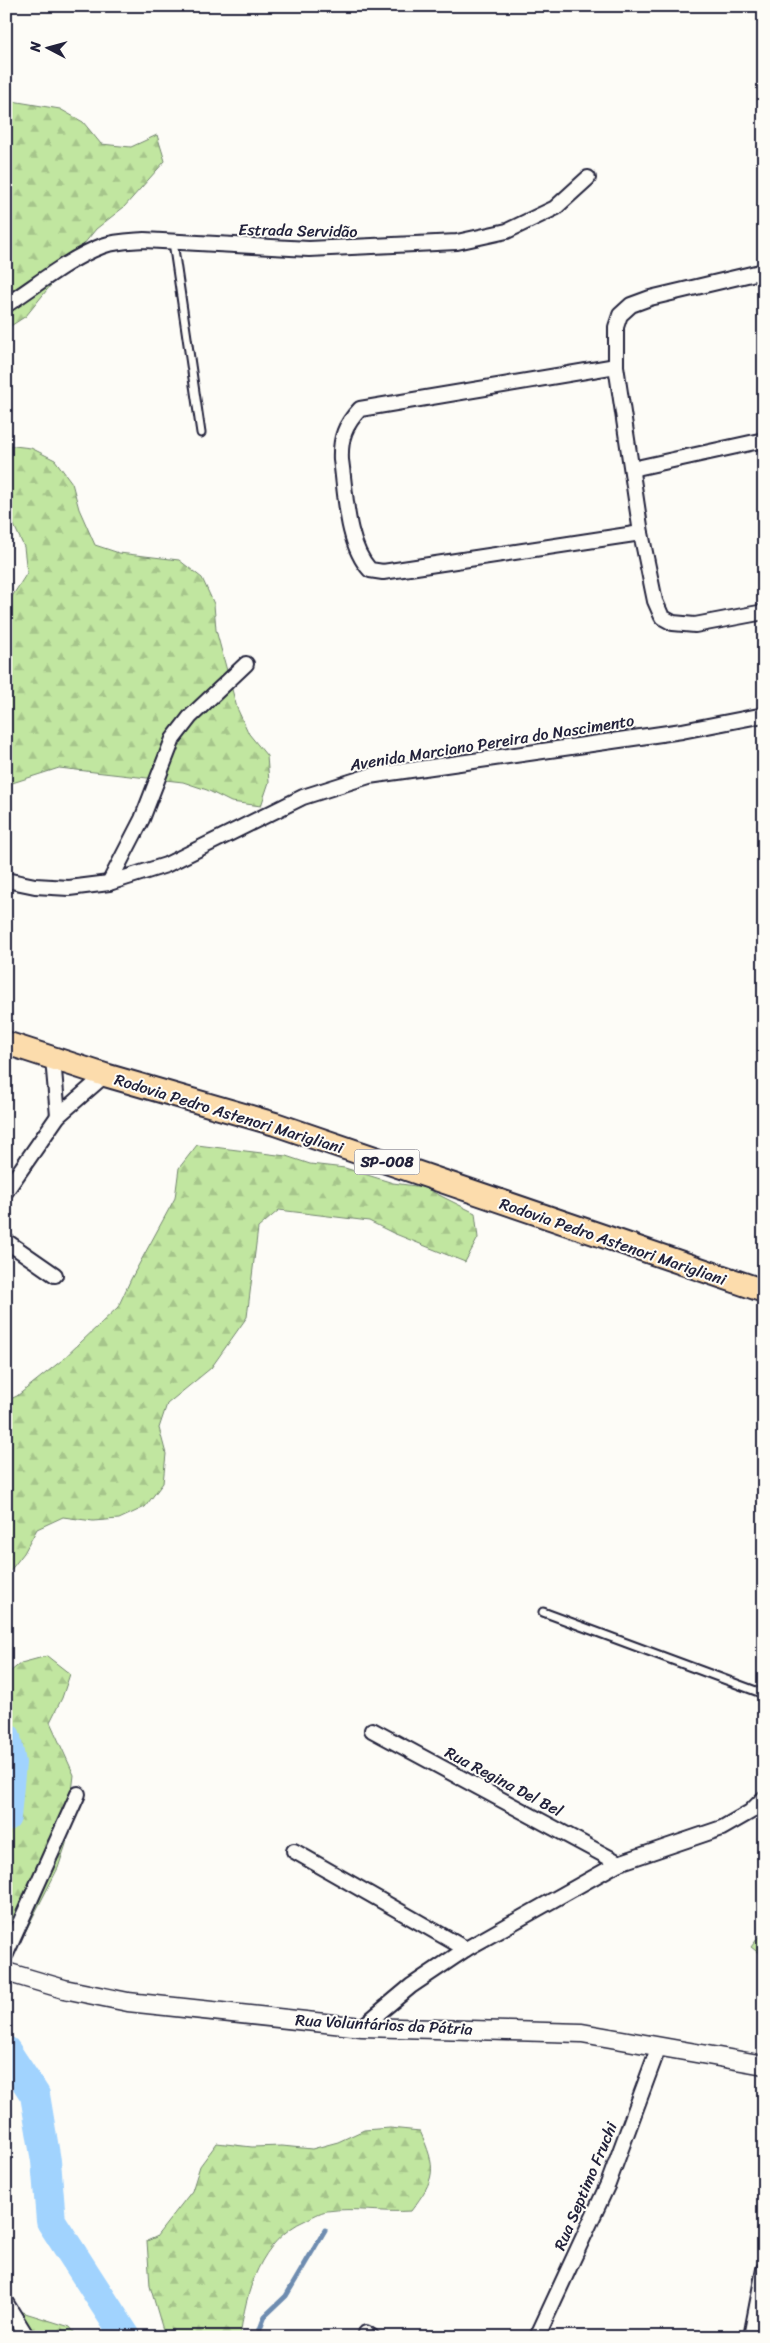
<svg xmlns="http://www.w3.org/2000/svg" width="770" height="2343" font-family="Sriracha,sans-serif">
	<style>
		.forest { fill: url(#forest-firs); stroke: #72846e }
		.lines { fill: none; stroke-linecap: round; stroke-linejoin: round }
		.stream { stroke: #6e8cb0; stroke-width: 5 }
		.river { stroke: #a1d3fe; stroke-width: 30 }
		.service-casing { stroke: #22223b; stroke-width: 11 }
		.minor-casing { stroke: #22223b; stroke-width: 18 }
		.tertiary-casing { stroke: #22223b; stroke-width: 21 }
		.primary-casing { stroke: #22223b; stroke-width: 26 }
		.service { stroke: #fdfcf7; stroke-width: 7 }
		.minor { stroke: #fdfcf7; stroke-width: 14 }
		.tertiary { stroke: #fdfcf7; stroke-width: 18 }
		.primary { stroke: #fcdcac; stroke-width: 22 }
		.labels { text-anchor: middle; stroke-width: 4; stroke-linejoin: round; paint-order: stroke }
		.shield { fill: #fdfcf7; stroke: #646373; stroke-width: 1 }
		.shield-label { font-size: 15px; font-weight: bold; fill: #22223b }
		.street-label { font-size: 16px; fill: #22223b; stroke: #fdfcf7 }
	</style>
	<defs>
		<pattern id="forest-firs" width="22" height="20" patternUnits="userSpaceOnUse" patternTransform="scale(1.25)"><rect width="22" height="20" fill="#c1e6a0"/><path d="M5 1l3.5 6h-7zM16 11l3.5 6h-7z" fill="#a6c58b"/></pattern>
	</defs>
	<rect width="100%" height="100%" fill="#fdfcf7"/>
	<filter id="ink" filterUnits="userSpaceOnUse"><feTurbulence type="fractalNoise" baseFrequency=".02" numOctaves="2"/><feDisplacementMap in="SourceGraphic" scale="10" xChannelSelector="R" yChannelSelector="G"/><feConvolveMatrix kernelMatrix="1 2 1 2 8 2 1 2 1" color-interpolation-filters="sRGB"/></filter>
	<g filter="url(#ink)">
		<g class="forest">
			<polygon points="6,100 60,109 83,122 101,144 131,147 157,135 165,161 124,207 96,229 26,316 6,329"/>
			<polygon points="6,445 31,448 55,460 72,483 79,509 95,545 119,553 179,560 202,578 214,604 216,630 237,708 249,734 267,756 269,782 261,806 231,802 207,790 183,782 59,768 6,785 6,606 27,573 24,547 12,521 6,520"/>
			<polygon points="197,1145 286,1156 310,1164 345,1168 393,1183 423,1187 475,1213 478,1238 465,1262 393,1233 369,1221 279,1210 258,1228 247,1317 211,1368 167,1404 159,1428 166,1454 163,1483 145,1507 119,1519 93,1521 63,1517 37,1529 24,1553 6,1576 6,1401 17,1396 61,1361 118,1307 131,1279 175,1198 179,1168"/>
			<polygon points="47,1656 70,1674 62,1698 50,1722 74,1775 66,1844 58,1868 19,1944 6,1948 6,1675 21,1663"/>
			<polygon points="764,1930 764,1957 751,1947"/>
			<path d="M390,2128L420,2131C437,2169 436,2178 411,2211C383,2213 355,2207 327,2211C320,2212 312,2217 306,2220C260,2240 246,2291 240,2337H165L150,2286L147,2241L156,2237L192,2191L200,2166L217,2143L252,2147L282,2146L312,2149L338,2142L364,2130Z"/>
			<polygon points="6,2300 22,2312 70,2327 78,2337 6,2337"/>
		</g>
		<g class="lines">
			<polyline class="stream" points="257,2337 265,2316 286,2296 325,2230"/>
			<g class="river">
				<polyline points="6,1737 11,1763 6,1817"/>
				<polyline points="6,2051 35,2095 46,2161 51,2221 126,2337"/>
			</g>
			<defs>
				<g id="service">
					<polyline points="173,242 201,433"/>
					<polyline points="543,1612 764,1694"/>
				</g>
				<g id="minor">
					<polyline points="764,271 650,298 631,305 620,315 616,327 616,366 641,533 655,601 662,617 673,623 695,625 764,612"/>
					<path d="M6,305C37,285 68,259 102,246C115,241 130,241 144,240L309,249L457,242L507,231L555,208L588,178"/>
					<path d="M616,366L360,409C345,425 340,438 341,460C346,494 346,544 370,570L383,572L641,533"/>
					<polyline points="632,469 764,440"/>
					<polyline points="6,880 35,886 69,888 109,883 166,865 303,797 369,776 682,731 764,715"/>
					<polyline points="109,883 142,819 173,739 190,717 246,664"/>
					<polyline points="53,1059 58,1116"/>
					<polyline points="6,1191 58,1116 105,1075"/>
					<polyline points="6,1241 55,1275"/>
					<polyline points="372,1730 619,1863"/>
					<polyline points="294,1851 466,1949"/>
					<polyline points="6,1954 78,1794"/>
					<polyline points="362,2027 411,1986 466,1949 619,1863 722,1828 750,1812 764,1798"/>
					<polyline points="6,2303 27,2337"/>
					<polyline points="366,2333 372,2337"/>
					<polyline points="537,2337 608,2184 659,2046"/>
					<polyline points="751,2337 764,2269"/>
				</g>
				<polyline id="tertiary" points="6,1972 64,1989 128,2002 362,2027 582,2033 764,2065"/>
				<polyline id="primary" points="6,1043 105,1075 275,1124 764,1291"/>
			</defs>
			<use href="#service" class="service-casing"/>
			<use href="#minor" class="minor-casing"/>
			<use href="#tertiary" class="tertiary-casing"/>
			<use href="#primary" class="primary-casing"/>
			<use href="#service" class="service"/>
			<use href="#minor" class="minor"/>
			<use href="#tertiary" class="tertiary"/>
			<use href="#primary" class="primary"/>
		</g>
	</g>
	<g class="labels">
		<rect class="shield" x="354.5" y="1149.5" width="65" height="25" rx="4"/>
		<g class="shield-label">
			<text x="387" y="1167">SP-008</text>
		</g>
		<g class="street-label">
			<text transform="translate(298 230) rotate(1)" y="6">Estrada Servidão</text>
			<text transform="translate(492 742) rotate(-9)" y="6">Avenida Marciano Pereira do Nascimento</text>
			<text transform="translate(229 1113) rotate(17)" y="6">Rodovia Pedro Astenori Marigliani</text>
			<text transform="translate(613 1241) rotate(19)" y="6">Rodovia Pedro Astenori Marigliani</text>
			<text transform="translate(504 1781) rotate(28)" y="6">Rua Regina Del Bel</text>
			<text transform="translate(384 2024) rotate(3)" y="6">Rua Voluntários da Pátria</text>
			<text transform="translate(585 2186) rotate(-67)" y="6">Rua Septimo Fruchi</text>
		</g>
	</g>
	<rect width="770" height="2343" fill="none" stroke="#fdfcf7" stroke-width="25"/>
	<rect x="12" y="12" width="745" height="2318" fill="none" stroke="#22223b" stroke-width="2" filter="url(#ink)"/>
	<g transform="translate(48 48) rotate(276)" stroke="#fdfcf7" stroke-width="4" paint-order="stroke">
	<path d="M0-4L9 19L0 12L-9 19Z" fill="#22223b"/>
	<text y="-8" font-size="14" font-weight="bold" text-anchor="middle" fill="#22223b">N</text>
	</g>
</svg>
